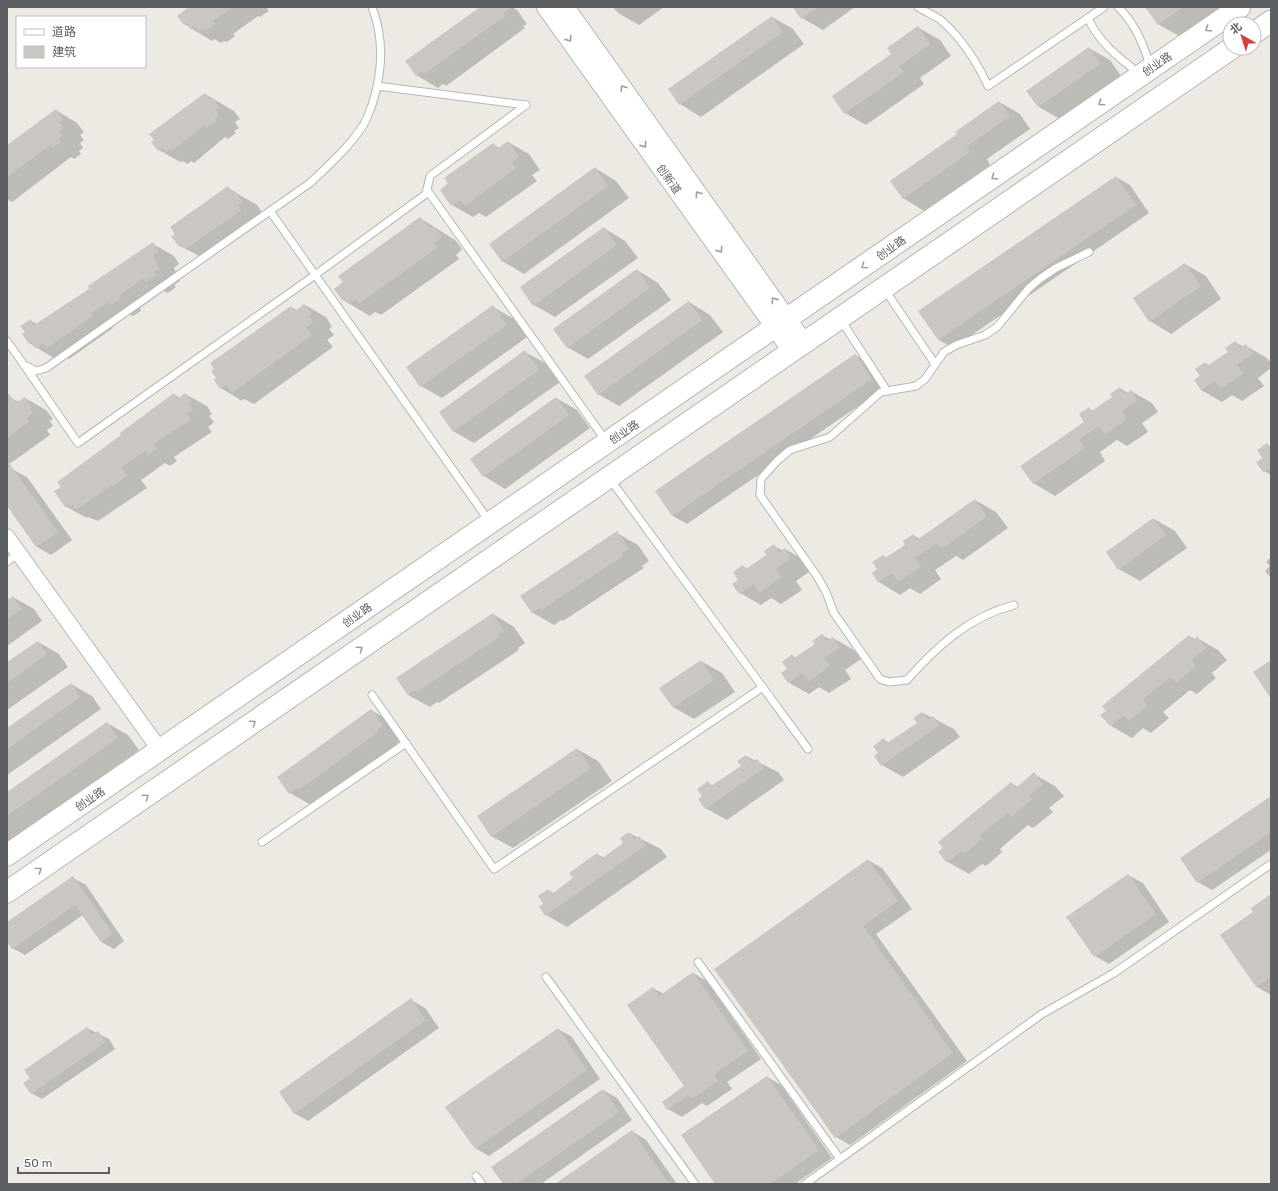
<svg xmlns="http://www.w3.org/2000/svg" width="1278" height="1191" font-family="Rubik,'Noto Sans SC',sans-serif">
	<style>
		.shadow { fill: #0003 }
		.building { fill: #cac7c2 }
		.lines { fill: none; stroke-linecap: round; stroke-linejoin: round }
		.service-casing { stroke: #b4b6b9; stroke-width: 9 }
		.minor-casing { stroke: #b4b6b9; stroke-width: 17 }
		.tertiary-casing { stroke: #b4b6b9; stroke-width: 20 }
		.secondary-casing { stroke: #b3b7ba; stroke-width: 23 }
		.service { stroke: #fff; stroke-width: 7 }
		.minor { stroke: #fff; stroke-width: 15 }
		.tertiary { stroke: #fff; stroke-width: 18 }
		.secondary { stroke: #fff; stroke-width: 21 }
		.oneway { stroke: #9da0a1 }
		.labels { text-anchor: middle; stroke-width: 3; stroke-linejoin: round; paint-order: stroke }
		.street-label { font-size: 11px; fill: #5c6063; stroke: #fff }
	</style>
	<rect width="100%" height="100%" fill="#edeae4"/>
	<g class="shadow">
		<polygon points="191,7 269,7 267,9 269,11 260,17 258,16 233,34 235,36 227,42 224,41 221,43 214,39 212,41 184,24 178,16"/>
		<polygon points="482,7 512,7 517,10 527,24 523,26 525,28 446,86 443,84 438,88 416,75"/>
		<polygon points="613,7 664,7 639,25 618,13"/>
		<polygon points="794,7 855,7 823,30 802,18"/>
		<polygon points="1151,7 1221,7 1179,36 1158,24"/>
		<polygon points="772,17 793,29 804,44 701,117 680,104 669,89"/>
		<polygon points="919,28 940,40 951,56 920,78 924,84 866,125 845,113 893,54"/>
		<polygon points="1089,48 1110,60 1121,76 1060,119 1039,107 1028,91"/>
		<polygon points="205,94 234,111 240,119 235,122 239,128 234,131 236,133 228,139 225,137 194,163 191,161 188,164 182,161 180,162 159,150 155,140"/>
		<polygon points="999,102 1020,114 1030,129 987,159 990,165 924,211 903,198 958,135"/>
		<polygon points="56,110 77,123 84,132 80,135 84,140 80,143 83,148 79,151 81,154 74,159 71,157 12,202 7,199 7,146"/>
		<polygon points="508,142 529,154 540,170 532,175 537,181 486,217 479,213 473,217 452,205 493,144 499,148"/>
		<polygon points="595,168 616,181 629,198 524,274 502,261"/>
		<polygon points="1116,177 1130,185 1149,213 953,348 939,340 920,312"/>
		<polygon points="228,188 257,205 263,214 259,217 262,222 207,260 180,246 176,234"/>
		<polygon points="420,218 455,240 462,249 456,255 459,259 381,315 375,312 370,316 343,300"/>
		<polygon points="604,228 625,241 638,258 555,317 534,305"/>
		<polygon points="153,244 174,256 179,264 174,268 180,281 174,285 176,287 168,293 164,291 140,308 141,311 133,316 129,314 112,326 113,328 69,359 63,356 57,360 29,343 26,333 31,321 37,324 91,289"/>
		<polygon points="1185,264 1206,276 1221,299 1171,334 1150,321"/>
		<polygon points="637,270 658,283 671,300 588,359 567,347"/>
		<polygon points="689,302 710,315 723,332 619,406 598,394"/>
		<polygon points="305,305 326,317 332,327 329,329 334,335 327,340 333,347 254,404 244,399 242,401 221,388 215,380 291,307 297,310"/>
		<polygon points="493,307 514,319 527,337 442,398 421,386"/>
		<polygon points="1235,342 1244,347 1246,346 1267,358 1271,363 1271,368 1258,378 1264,386 1242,401 1232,395 1222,402 1201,390 1201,376 1205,363 1209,365 1229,352"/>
		<polygon points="525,352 547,364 560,382 474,443 453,431"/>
		<polygon points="855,355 869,363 886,387 687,524 673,516 656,491"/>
		<polygon points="1120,388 1128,393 1131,391 1152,403 1158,412 1142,423 1148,432 1127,446 1117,440 1100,452 1105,461 1055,496 1033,483 1085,422 1090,409 1093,411 1113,398"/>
		<polygon points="174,394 180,398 185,394 207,406 212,414 209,416 214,422 208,427 212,432 174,457 177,461 170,466 165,463 141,480 147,488 98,521 88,517 87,518 65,506 62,487"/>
		<polygon points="11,398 19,402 25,398 46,410 53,419 50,421 53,426 47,430 50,435 8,465 7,401"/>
		<polygon points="556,398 577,410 590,428 505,489 484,476"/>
		<polygon points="1268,445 1271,447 1271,475 1264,471 1263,458"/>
		<polygon points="12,469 27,477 72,540 51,555 37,547 7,504 7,473"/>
		<polygon points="975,500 996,512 1008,528 963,560 956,556 935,570 941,579 920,594 910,588 900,595 879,582 873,573 879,569 883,556 887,558 907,545 913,535 920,539"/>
		<polygon points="1154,519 1175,531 1187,548 1140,581 1119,569"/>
		<polygon points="617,533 638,545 649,561 642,566 644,568 563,621 561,620 554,625 533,613 522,596"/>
		<polygon points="774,546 782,550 785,549 806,561 812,570 796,581 802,590 781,604 771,598 761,605 740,593 740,580 743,566 748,569 767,555"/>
		<polygon points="1271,557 1271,578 1265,571 1270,566 1266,562"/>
		<polygon points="13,597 34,609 42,621 7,646 7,601"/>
		<polygon points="493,614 514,627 525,643 518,648 519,650 439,703 437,702 430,707 408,695"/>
		<polygon points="822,635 831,640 833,638 854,650 861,659 845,670 851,679 829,693 819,687 809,694 788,682 788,669 792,656 796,658 816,644"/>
		<polygon points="1189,636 1195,639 1197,638 1218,650 1227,660 1212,673 1216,678 1197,694 1190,690 1163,712 1169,718 1151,733 1143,728 1132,738 1111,726"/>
		<polygon points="38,642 59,654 68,667 7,710 7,663"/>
		<polygon points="701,661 722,673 735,692 694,719 673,707"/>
		<polygon points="71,684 92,696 101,709 7,775 7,729"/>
		<polygon points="371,710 392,722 404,738 397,743 398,745 311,805 290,793"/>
		<polygon points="923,713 954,729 960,737 903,777 882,765 880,754 884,740 890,743 918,723"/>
		<polygon points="107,723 128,735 139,750 7,843 7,794"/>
		<polygon points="577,749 598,761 612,781 513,848 491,836"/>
		<polygon points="746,756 778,772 784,780 727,820 705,808 703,797 708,783 713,786 742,766"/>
		<polygon points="1034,774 1055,786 1064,796 1049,808 1053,812 1033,828 1028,825 1000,849 1002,852 986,866 982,864 969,874 948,862 1011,783 1018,787"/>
		<polygon points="1271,798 1271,850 1212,890 1198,882"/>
		<polygon points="629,833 661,849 667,857 567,927 546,915 544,904 548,890 554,893 575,879 597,854 604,858 625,843"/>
		<polygon points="868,860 882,868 912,909 876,934 967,1061 850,1145 836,1137"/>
		<polygon points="1128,875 1143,883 1169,922 1109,964 1095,956"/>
		<polygon points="73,878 86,885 124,941 114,949 101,942 83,915 25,955 12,948 7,940 7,923"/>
		<polygon points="1271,895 1271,995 1257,987 1221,935 1255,912"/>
		<polygon points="693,973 707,981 761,1059 727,1082 732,1089 707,1106 702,1103 682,1117 668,1109 663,1102 685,1087 653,988 664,994"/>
		<polygon points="411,1000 425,1008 439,1028 308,1121 294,1113"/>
		<polygon points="87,1028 109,1039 115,1049 42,1099 31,1093"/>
		<polygon points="558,1029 572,1037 600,1079 489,1156 475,1148"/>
		<polygon points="767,1077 781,1085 832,1158 795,1184 716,1184"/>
		<polygon points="603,1090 617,1098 632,1120 541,1184 504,1184"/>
		<polygon points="632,1131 646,1140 677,1184 557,1184"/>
	</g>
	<g class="building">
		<polygon points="189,7 233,7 213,21 215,24 205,31 204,28 199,32 195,26 190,29 186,23 183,24 177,16"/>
		<polygon points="480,7 512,7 503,13 505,16 424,74 422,72 416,76 405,61"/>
		<polygon points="793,7 818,7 801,19"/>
		<polygon points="1145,7 1183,7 1158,25"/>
		<polygon points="772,16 783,32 679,105 668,89"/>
		<polygon points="918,26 931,44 899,66 904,72 844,114 832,96 891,54 887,48"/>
		<polygon points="1089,47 1100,64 1038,107 1026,91"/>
		<polygon points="205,93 210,99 212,97 219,107 215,110 219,115 214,119 216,121 206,128 204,125 172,151 170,149 166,152 162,148 158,151 151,142 154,140 149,134"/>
		<polygon points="999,101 1010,116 966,147 970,152 903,199 890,181 957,134 955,132"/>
		<polygon points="56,109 63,120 59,122 64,128 59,131 63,136 59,139 61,142 52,148 50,145 7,177 7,145"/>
		<polygon points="508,141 519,157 512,162 516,168 465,206 460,200 451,206 440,190 448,183 444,178 493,143 497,149"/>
		<polygon points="595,167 608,186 502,262 489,244"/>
		<polygon points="1116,176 1136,205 938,340 918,311"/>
		<polygon points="228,186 233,193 235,191 243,202 238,205 242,210 185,249 182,244 179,247 171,236 175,234 170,227"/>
		<polygon points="420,217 431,229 434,226 442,237 435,242 438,247 359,304 356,299 348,304 345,299 343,301 334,289 343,282 338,276"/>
		<polygon points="604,227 617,245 533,306 520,287"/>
		<polygon points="153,242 159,252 153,255 159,269 154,272 156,275 146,282 144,278 119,296 121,298 111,305 109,302 91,313 93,316 47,348 44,343 35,348 31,342 29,344 22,334 25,332 20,326 31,319 34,325 89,289 88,286"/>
		<polygon points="1185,263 1201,286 1149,322 1133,298"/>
		<polygon points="637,269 650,288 567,348 553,329"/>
		<polygon points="689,301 702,320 598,395 584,376"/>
		<polygon points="304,304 312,314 309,316 313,323 306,327 312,335 232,393 226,385 220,389 214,380 216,378 211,371 214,369 210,363 291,306 295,311"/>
		<polygon points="493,305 507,325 420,387 406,367"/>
		<polygon points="1235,341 1240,348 1246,344 1253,354 1237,365 1243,374 1221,389 1215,381 1201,390 1194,380 1200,376 1195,369 1205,362 1207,366 1228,352 1225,348"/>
		<polygon points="525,350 539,370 453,432 439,412"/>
		<polygon points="855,354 872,379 672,516 655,491"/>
		<polygon points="1120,387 1125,394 1131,390 1137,400 1122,411 1127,419 1105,435 1099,426 1079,440 1085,448 1033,484 1020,466 1084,422 1079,414 1089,407 1092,411 1112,397 1110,394"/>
		<polygon points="7,392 16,403 25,397 32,407 29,409 33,413 26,418 29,422 7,438"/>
		<polygon points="174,393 178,399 185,393 192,402 189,404 193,410 187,414 191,420 153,444 157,449 148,455 145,451 121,468 127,476 112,486 112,485 76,510 73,505 70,507 68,504 65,507 54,491 61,487 57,482 121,435 120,433"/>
		<polygon points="556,397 569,415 483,477 470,459"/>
		<polygon points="1267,443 1271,449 1271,471 1269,468 1263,472 1256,462 1262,458 1257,450"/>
		<polygon points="7,460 58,532 36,547 7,506"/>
		<polygon points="975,499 987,516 942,549 937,543 915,558 921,567 898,582 892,573 878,583 872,573 877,569 872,562 883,555 885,558 905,545 903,541 913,534 917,540"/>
		<polygon points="1153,518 1166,535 1118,570 1106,552"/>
		<polygon points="617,531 629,549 622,553 623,556 541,610 540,608 532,613 520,596"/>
		<polygon points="774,544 779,552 785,548 791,558 776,569 781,577 759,593 753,584 739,594 732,584 738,580 733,572 743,565 746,569 766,555 764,551"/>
		<polygon points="13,596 22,609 7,619 7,600"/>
		<polygon points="493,613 504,631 497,635 499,637 417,692 416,690 408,695 396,678"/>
		<polygon points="822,634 827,641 833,637 840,647 824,658 830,666 808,682 802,673 788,683 781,673 787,669 782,662 792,654 794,658 815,644 812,641"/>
		<polygon points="1189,635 1193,640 1197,636 1206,648 1191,660 1196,666 1176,683 1171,677 1143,699 1148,706 1129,721 1124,715 1110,726 1100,715 1106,711 1102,706"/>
		<polygon points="38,641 47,654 7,683 7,662"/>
		<polygon points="701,660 714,680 673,708 659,688"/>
		<polygon points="1271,660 1271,699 1253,672"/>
		<polygon points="71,683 80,697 7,749 7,728"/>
		<polygon points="371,709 383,726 377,730 378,732 299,790 297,788 289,794 277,777"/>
		<polygon points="922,712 928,719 933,716 940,725 881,766 874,756 878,753 873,746 884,738 887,743 917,723 913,718"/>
		<polygon points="107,722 118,738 7,816 7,792"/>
		<polygon points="577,748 591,768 491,837 477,816"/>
		<polygon points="746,755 752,762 757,759 764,768 705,809 698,799 702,796 697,789 708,781 711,786 741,766 737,761"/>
		<polygon points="1034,772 1043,784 1029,796 1032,799 1011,817 1008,813 979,836 982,839 964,854 961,851 947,863 938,852 943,848 938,842 1011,782 1016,788"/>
		<polygon points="1271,796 1271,832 1197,883 1180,858"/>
		<polygon points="629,832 634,839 639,836 646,845 545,916 539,906 543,904 538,896 548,889 552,894 573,878 569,873 597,853 601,859 623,843 620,838"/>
		<polygon points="868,859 898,901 863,926 953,1053 835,1138 714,969"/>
		<polygon points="1128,874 1156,914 1094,957 1066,917"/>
		<polygon points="73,876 113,934 101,942 75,905 12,949 7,942 7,922"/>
		<polygon points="1271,894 1271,977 1256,987 1220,935 1253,912 1251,908"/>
		<polygon points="693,972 748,1051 714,1074 718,1081 692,1099 690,1095 667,1110 662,1102 684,1086 627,1005 653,987 659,996"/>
		<polygon points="411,998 426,1020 294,1114 279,1092"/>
		<polygon points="87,1027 92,1035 98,1031 106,1042 31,1094 23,1083 30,1078 24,1070"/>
		<polygon points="558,1028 587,1070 475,1149 445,1107"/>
		<polygon points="767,1076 819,1150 770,1184 715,1184 681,1135"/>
		<polygon points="603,1089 619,1112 516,1184 503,1184 491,1167"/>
		<polygon points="632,1130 669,1184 555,1184"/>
	</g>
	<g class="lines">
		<defs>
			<g id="service">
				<path d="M918,7C925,12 935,15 942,21C962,39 977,62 988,86L1104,7"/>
				<path d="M1118,7C1134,22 1144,45 1150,66"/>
				<path d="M1088,18C1099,43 1119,58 1140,74"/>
				<polyline points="377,86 526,105"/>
				<polyline points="427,190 606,441"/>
				<polyline points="270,211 489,521"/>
				<polyline points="885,290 935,364"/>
				<polyline points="841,320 887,391"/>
				<path d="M7,341L24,365L36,371L46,368L310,183C328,166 357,140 367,118C382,83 386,43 372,7"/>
				<polyline points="24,365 78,443 315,275 426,194 430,176 526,105"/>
				<polyline points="610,479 808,749"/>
				<polyline points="7,562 19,553"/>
				<path d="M1014,605C970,616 936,647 907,680L889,682L880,679L834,613L826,592L817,576L760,495L761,479L777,461L790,450L830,437L881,392L916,386L925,379L944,352L956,345L985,335L997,327L1029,288L1041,278L1056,268L1089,252"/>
				<polyline points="372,695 494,869 763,687"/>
				<polyline points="262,842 406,743"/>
				<polyline points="698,962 840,1159"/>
				<polyline points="546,977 695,1184"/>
				<polyline points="476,1176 482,1184"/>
				<polyline points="805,1184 1042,1014 1114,973 1271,864"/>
			</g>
			<polyline id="minor" points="7,537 160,750"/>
			<g id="tertiary">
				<polyline points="546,7 792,351"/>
				<polyline points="565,7 804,343"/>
			</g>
			<g id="secondary">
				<polyline points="1254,33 1271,21"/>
				<polyline points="7,855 1240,7"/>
				<polyline points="7,892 1232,48"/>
			</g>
		</defs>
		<use href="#service" class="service-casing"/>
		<use href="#minor" class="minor-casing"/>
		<use href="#tertiary" class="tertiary-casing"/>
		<use href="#secondary" class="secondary-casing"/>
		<use href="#service" class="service"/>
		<use href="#minor" class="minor"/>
		<use href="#tertiary" class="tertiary"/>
		<use href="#secondary" class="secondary"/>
	</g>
	<defs><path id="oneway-chevron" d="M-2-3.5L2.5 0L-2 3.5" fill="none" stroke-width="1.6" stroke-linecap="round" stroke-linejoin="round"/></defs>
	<g class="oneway">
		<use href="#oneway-chevron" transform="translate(1208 29) rotate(145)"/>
		<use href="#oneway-chevron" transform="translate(569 39) rotate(55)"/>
		<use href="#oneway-chevron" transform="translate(623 88) rotate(-125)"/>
		<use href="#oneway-chevron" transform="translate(1101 103) rotate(145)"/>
		<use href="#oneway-chevron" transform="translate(644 145) rotate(55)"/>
		<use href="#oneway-chevron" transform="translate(994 177) rotate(145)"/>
		<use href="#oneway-chevron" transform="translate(698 194) rotate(-125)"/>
		<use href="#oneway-chevron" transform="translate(720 250) rotate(55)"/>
		<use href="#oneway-chevron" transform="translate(864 266) rotate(145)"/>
		<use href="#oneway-chevron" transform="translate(774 300) rotate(-125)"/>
		<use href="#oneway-chevron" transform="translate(360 649) rotate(-35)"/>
		<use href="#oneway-chevron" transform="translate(253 723) rotate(-35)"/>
		<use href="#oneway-chevron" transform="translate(146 797) rotate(-35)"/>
		<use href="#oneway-chevron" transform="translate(39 870) rotate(-35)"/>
	</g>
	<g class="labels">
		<g class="street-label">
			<text transform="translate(1157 64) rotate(-34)" y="4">创业路</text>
			<text transform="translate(669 179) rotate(55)" y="4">创新道</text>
			<text transform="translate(891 248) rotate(-35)" y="4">创业路</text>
			<text transform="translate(624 432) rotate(-34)" y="4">创业路</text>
			<text transform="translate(357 615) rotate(-35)" y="4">创业路</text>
			<text transform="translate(90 799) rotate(-34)" y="4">创业路</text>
		</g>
	</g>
	<rect width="1278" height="1191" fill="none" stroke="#5c6063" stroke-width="16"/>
	<rect x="16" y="16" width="130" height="52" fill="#ffffff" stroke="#bebfc1"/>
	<rect x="24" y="29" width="20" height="6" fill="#ffffff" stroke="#bebfc1"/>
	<text x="52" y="36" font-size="12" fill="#5c6063">道路</text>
	<rect x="24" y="46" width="20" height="12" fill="#cac7c2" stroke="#bebfc1"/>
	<text x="52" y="56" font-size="12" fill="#5c6063">建筑</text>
	<g transform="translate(1242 36) rotate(321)"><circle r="19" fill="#ffffff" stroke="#bebfc1"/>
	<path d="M0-3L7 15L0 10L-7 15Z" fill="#d83e44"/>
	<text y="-6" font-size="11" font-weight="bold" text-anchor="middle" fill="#5c6063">北</text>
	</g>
	<path d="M18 1167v6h91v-6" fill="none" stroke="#5c6063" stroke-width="2"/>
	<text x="24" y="1167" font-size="12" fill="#5c6063" stroke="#ffffff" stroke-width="3" paint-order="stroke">50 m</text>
</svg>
